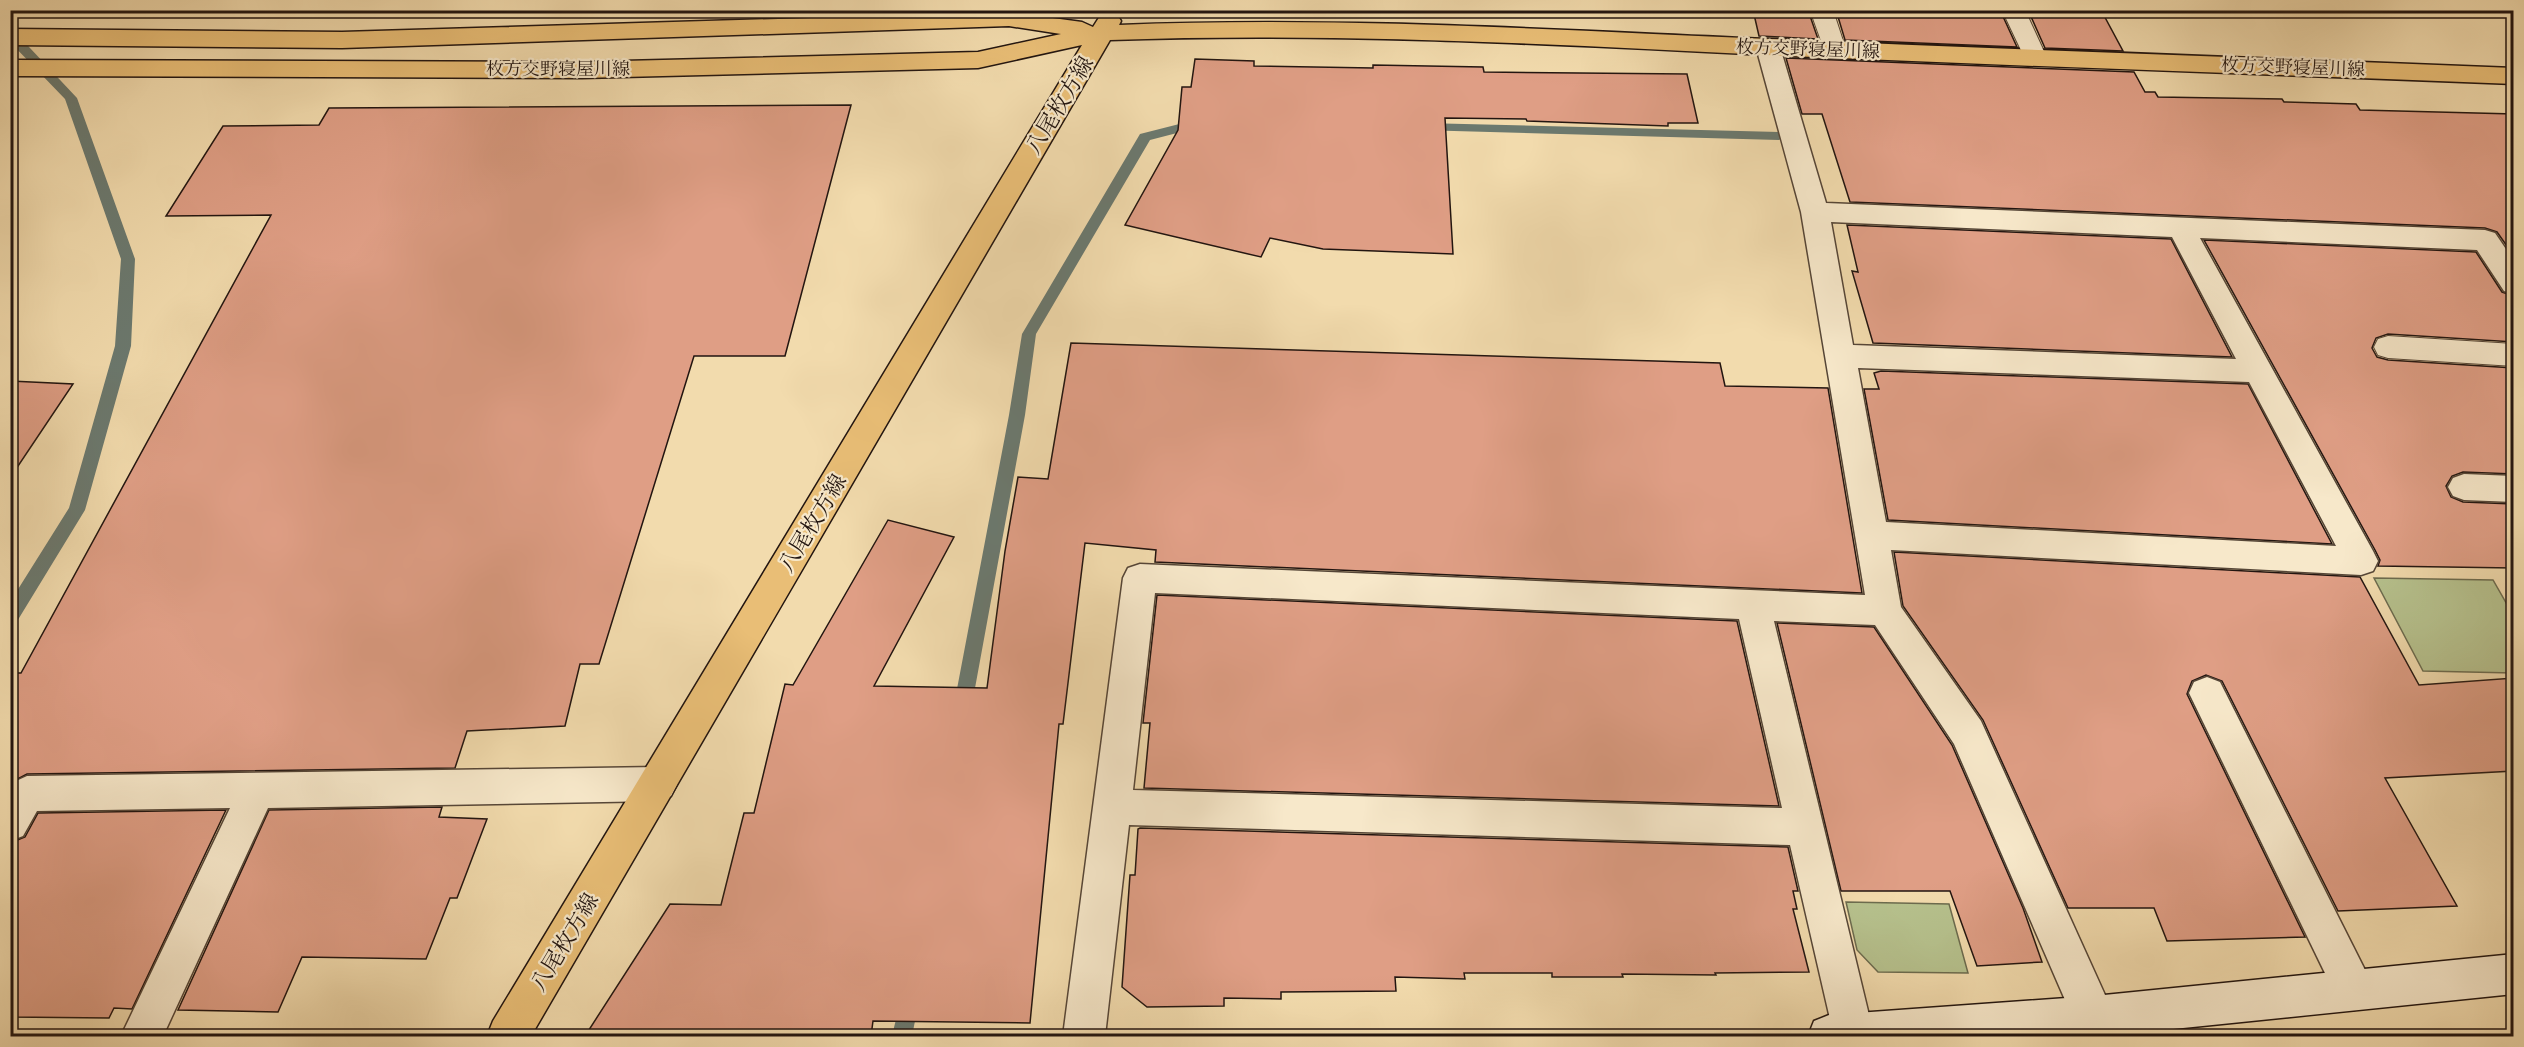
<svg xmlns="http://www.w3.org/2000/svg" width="2524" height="1047" font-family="'Libre Bodoni','Noto Serif JP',serif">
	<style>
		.green { fill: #b6c18d; stroke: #6c6b4e; stroke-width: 1.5 }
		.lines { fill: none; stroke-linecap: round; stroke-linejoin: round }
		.stream { fill: #6b796f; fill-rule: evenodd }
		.building { fill: #df9e85; stroke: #221510; stroke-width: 1.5 }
		.lane-casing { stroke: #564637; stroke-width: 2 }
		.street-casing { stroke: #564637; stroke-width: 3 }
		.secondary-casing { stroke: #221510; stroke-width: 3 }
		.primary-casing { stroke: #221510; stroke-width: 3 }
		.lane { fill: #f7e8ca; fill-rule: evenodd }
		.street { fill: #f7e8ca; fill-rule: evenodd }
		.secondary { fill: #f7e8ca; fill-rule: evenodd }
		.primary { fill: #e9be76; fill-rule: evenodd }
		.labels { text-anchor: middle; stroke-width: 4.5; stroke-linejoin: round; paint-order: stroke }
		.far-street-label { font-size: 18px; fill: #221510; stroke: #f7e8ca }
		.street-label { font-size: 22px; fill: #221510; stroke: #f7e8ca }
	</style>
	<rect width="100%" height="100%" fill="#f2dbad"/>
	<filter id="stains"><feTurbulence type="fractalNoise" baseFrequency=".00333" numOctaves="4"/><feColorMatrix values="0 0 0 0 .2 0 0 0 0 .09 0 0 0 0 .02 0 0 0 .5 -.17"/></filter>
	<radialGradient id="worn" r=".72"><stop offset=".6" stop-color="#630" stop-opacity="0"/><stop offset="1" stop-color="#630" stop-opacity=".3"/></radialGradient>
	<g class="green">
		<polygon points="2374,578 2493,580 2513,615 2513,673 2423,671"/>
		<polygon points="1846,902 1949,904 1968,973 1878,972 1857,950"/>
	</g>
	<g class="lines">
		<g class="stream">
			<polygon points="10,30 14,31 77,98 135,259 131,346 85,510 16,623 10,625 10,602 69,508 115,346 121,259 65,99 10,42"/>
			<polygon points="1199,119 1206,123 1204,126 1150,140 1036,334 1025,415 971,710 968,716 962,718 956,716 953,710 1009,415 1022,334 1140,134"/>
			<polygon points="1423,123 1779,132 1786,136 1779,140 1418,130 1416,127"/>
			<polygon points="909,991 916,994 919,1001 912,1036 892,1036 902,994"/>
		</g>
	</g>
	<g class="building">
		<polygon points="1753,10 1808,10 1818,39 1759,36"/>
		<polygon points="1836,10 2000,10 2017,47 1845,40"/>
		<polygon points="2028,10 2101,10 2123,51 2045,48"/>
		<polygon points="1786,58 2134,72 2145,92 2155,92 2158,97 2282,99 2284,102 2356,104 2360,110 2514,114 2514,256 2497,232 2485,228 1850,202 1822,114 1802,114"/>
		<polygon points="1195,59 1254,61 1254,66 1373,68 1373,65 1483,67 1484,72 1687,74 1698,123 1668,123 1668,126 1527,121 1526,119 1445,118 1453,254 1323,249 1270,238 1261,257 1125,225 1178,130 1182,87 1191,87"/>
		<polygon points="851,105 785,356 694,356 599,664 580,664 565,726 467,731 455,768 27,774 10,783 10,673 21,673 271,215 166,216 223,126 319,125 329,108"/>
		<polygon points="1847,225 2171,239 2232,357 1873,343 1852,271 1858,272"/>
		<polygon points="2204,240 2476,252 2502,292 2514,296 2514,342 2388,334 2376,338 2372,348 2377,357 2388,360 2514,368 2514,474 2463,472 2452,476 2446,486 2451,497 2463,502 2514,504 2514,568 2378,566 2380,560 2375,550"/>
		<polygon points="1071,343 1720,363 1725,386 1828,388 1862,593 1155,562 1156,550 1085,543 1063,724 1059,724 1030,1023 873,1021 871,1036 781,1036 782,1032 679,1032 678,1036 585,1036 670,904 721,905 744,813 754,813 785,684 793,685 888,520 954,537 874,686 987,688 1005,551 1018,477 1048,479"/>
		<polygon points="1881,371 2248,384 2332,544 1888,520 1864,389 1879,389 1874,373"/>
		<polygon points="10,381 73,384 10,478"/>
		<polygon points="1894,552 2360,577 2419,685 2514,678 2514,771 2385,778 2457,906 2338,911 2222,681 2206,675 2192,681 2187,694 2305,937 2167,941 2154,908 2068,908 1983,720 1903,606"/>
		<polygon points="1157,595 1737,621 1779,806 1144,788 1150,723 1143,723"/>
		<polygon points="1777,623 1874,627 1952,745 2023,908 2042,962 1977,966 1950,891 1841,891"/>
		<polygon points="442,807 439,817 487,819 457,898 450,898 426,959 302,957 278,1012 178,1010 269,810"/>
		<polygon points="226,810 132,1009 114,1008 109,1018 10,1017 10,843 25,837 38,813"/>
		<polygon points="1140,828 1788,847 1798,891 1793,891 1797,909 1793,909 1809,972 1715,973 1716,975 1622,974 1623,977 1552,977 1552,973 1464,973 1465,979 1395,977 1396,991 1281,992 1281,999 1224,998 1224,1006 1147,1007 1122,987 1130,875 1135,875 1138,829"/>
	</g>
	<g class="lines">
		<defs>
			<g id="lane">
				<polygon points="1810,10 1833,10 1846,50 1842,55 1834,57 1826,55"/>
				<polygon points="2002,10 2025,10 2047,58 2043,63 2035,65 2027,63"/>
				<polygon points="2388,336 2514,344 2514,366 2388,358 2378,355 2374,347 2378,339"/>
			</g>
			<g id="street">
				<path d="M1768,39L1777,42L1780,47L1826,203L2485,230L2495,233L2514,261V294L2504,291L2477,250L2200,238L2373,551L2378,561L2373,571L2361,575L1891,550L1901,607L1981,721L2115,1017L2109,1032L2097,1036L2079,1032L1954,744L1875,625L1774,621L1874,1036H1834L1790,845L1129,825L1105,1036H1063L1123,578L1128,568L1140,564L1865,595L1801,212L1756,47L1759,42ZM1831,222L2172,237L2236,359L1853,345ZM1858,368L2249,382L2336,546L1886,522ZM1155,593L1739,619L1782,808L1133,790Z"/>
				<polygon points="2464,474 2514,476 2514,502 2464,500 2453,496 2448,487 2453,478"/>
				<polygon points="2207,677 2220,682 2368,976 2374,990 2368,1004 2354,1010 2340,1004 2189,693 2194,682"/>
				<polygon points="658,767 671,772 677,784 671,796 658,801 268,808 163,1036 121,1036 230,808 37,811 23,836 10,841 10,787 14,782 27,776"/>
			</g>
			<polygon id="secondary" points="2514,954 2514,994 2105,1036 1808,1036 1814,1021 1829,1015 2094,996"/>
			<path id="primary" d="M1009,12L1082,22L1093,27L1100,16L1109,14L1118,16L1121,21L1119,25C1336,16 1554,30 1771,39C2018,50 2266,58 2514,68V84C2264,74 2015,66 1766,55C1548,44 1328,32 1110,40L531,1036H487L493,1021L1082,45L978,68L582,78L10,76V60L582,62L978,52L1061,34L1009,26L342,48L10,45V29L342,32Z"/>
		</defs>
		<use href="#lane" class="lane-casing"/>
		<use href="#street" class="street-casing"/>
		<use href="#secondary" class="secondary-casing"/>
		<use href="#primary" class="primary-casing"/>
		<use href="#lane" class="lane"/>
		<use href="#street" class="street"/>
		<use href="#secondary" class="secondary"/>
		<use href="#primary" class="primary"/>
	</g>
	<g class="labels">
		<g class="far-street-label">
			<text transform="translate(1808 49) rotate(2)" y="6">枚方交野寝屋川線</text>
			<text transform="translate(2293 67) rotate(2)" y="6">枚方交野寝屋川線</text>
			<text x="558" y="75">枚方交野寝屋川線</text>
		</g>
		<g class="street-label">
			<text transform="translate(1059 105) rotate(-59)" y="8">八尾枚方線</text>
			<text transform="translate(812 523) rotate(-59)" y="8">八尾枚方線</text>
			<text transform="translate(564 942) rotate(-59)" y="8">八尾枚方線</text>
		</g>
	</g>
	<rect width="2524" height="1047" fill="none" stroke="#f2dbad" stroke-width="36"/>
	<rect x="12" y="12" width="2500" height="1023" fill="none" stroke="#221510" stroke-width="3"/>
	<rect x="18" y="18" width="2488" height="1011" fill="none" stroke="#221510" stroke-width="1.5"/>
	<rect width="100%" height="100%" filter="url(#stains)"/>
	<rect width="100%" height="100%" fill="url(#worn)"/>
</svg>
